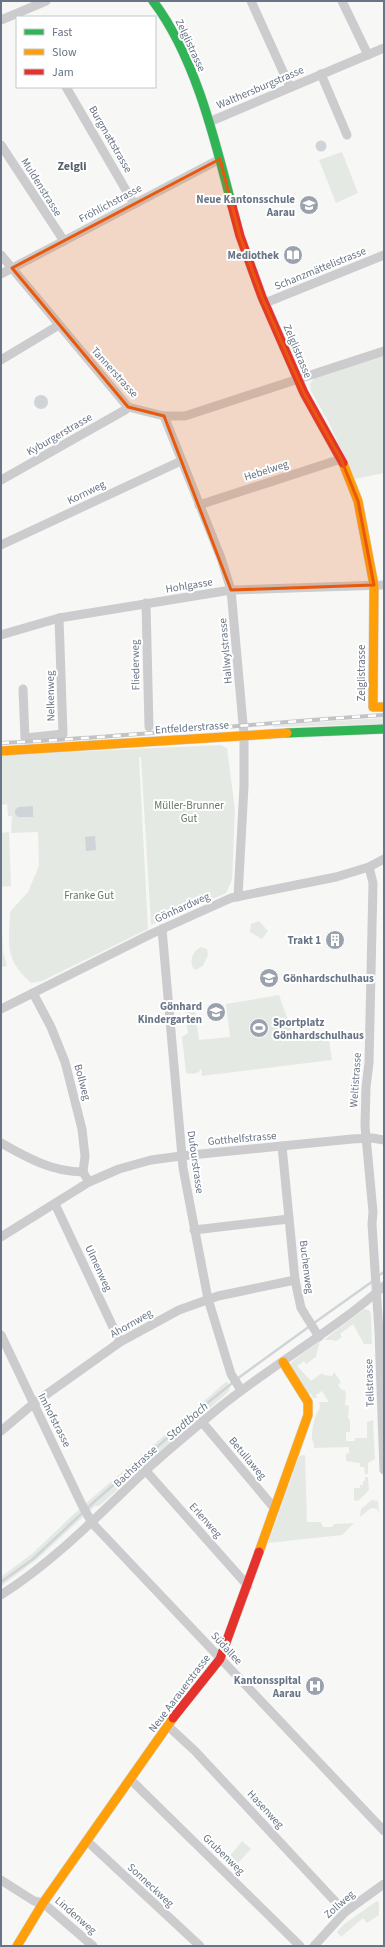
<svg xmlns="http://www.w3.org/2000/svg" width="385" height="1947" font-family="'Source Sans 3',sans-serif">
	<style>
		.green { fill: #e5e9e4 }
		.water { fill: #ced4d8 }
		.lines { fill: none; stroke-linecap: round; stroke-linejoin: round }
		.stream { stroke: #ced4d8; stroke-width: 2.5 }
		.fast-casing { stroke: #d3d4d5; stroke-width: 10 }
		.slow-casing { stroke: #d3d4d5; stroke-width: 10 }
		.jam-casing { stroke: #d3d4d5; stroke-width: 10 }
		.street { stroke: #ccccce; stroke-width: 9 }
		.fast { stroke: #30b455; stroke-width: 9 }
		.slow { stroke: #ff9f0a; stroke-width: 9 }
		.jam { stroke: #e5322d; stroke-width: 9 }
		.rail-casing { stroke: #c2c3c5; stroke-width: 4 }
		.rail { stroke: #fff; stroke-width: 2.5; stroke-dasharray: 8; stroke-linecap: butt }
		.marked { fill: #e8590c; fill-opacity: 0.2; stroke: #e8590c; stroke-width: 3; stroke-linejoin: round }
		.labels { text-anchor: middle; stroke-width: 4; stroke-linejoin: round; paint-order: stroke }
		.street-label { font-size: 11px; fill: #687586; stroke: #fff }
		.poi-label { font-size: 11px; font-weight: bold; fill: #687586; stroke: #fff; text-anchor: end }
		.park-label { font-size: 11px; fill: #657863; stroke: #fff }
		.neighbourhood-label { font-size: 12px; font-weight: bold; fill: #565f6b; stroke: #fff }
		.water-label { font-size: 12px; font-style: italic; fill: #637681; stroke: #fff }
	</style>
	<rect width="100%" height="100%" fill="#f7f7f6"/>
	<g class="green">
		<polygon points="342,152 358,193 336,203 319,160"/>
		<polygon points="384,354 384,473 355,479 329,423 311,391 310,384 314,378"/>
		<polygon points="384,718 384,724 273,727 273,725"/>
		<path d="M220,745L227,748L235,810L232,880L226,893L151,925L141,757H139L148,929L42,981L31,983C4,957 9,947 10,912L28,892L39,866L38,832L11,833L12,816H8L7,804L1,805V755Z"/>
		<polygon points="9,832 11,886 1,887 1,833"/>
		<polygon points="1,910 3,951 7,966 1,967"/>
		<polygon points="259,921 268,931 262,939 250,932 251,924"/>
		<path d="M201,947L207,949L208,955L203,966L195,970L193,968C189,960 193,951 201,947Z"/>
		<polygon points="279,995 288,1020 292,1035 294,1037 328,1033 332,1060 202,1076 201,1068 199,1072 193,1074 186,1073 182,1037 188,1033 185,1013 195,1010 199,1040 230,1037 226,1004"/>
		<polygon points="364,1309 369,1310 371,1314 372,1344 364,1344 353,1324 340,1334 342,1337 336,1341 332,1340 324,1340"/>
		<path d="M320,1341L316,1357L306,1364L304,1361L297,1366L311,1381L322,1373L324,1375L332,1376L334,1372L341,1382L338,1385L342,1390H345L346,1395L345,1405L349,1406L348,1418L350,1420V1432H346V1441H355V1438H367V1422L373,1420L375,1459L368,1463V1474H365L364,1467H360V1463L346,1461V1454L349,1453V1447L314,1448C315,1443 311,1440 312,1436C312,1428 315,1414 320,1408L319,1402H329L322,1391L316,1395L317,1398H313L311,1394L307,1395L290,1364L294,1360Z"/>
		<polygon points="227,1381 230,1388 228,1392 99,1506 95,1506 37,1559 1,1586 1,1577 33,1553 76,1512"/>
		<polygon points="305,1455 307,1522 321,1522 323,1527 332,1527 334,1524 354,1523 342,1535 268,1543 299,1456"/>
		<polygon points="365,1477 368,1477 369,1490 358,1501 354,1500 354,1488 360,1488 360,1485 363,1485 363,1481 365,1481"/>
		<polygon points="372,1500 378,1501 379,1514 377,1509 371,1508 360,1517 361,1509"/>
		<polygon points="242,1841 251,1849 237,1864 229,1857"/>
		<polygon points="377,1901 379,1903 379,1915 367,1923 363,1918 341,1937 337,1932 343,1925"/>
	</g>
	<g class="water">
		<circle cx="321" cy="146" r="5.5"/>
		<circle cx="41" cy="402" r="7"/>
		<polygon points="33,806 33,817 18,817 15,814 15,810 18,807"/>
		<polygon points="95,836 96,850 86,851 85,837"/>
	</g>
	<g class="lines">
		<g class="stream">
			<polyline points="378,1276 384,1272"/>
			<polyline points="314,1323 373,1281"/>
			<polyline points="1,1582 33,1559 95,1501 211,1400 241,1376 310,1326"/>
		</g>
		<defs>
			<g id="fast">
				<path d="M153,1C195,56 215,140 232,206"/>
				<polyline points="287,733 384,729"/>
			</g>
			<g id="slow">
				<polyline points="343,463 358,501 374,585 373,707 384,707"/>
				<polyline points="1,751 287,733"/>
				<polyline points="259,1552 308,1415 308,1402 283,1362"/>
				<polyline points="17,1946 43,1903 173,1718"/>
			</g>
			<g id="jam">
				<polyline points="232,206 240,236 262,297 304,393 343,463"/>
				<polyline points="173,1718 220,1659 259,1552"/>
			</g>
		</defs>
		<use href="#fast" class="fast-casing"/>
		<use href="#slow" class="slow-casing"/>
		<use href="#jam" class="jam-casing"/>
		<g class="street">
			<polyline points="251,1 290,87"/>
			<polyline points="342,1 368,55"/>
			<polyline points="1,20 46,1"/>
			<polyline points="321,74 347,135"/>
			<polyline points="66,87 134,204"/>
			<polyline points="209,122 384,48"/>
			<polyline points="1,145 64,241"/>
			<polyline points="1,255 128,407 164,416 185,416 384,351"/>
			<polyline points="1,274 220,159"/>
			<polyline points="265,303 384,255"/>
			<polyline points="1,360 59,325"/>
			<polyline points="164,416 221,558 231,590 244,735 244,786 238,897"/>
			<polyline points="1,480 125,410 128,407"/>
			<polyline points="199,505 341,459"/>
			<polyline points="1,545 181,461"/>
			<polyline points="146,603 149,727"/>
			<polyline points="1,635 59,618 231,590 384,585"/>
			<polyline points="23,689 25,738 63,734 59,618"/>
			<polyline points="369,867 373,883 369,1063 366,1087 365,1126 373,1212 372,1224 379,1332 384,1470"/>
			<polyline points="162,929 183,1168 208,1299 231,1374 241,1390"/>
			<polyline points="33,993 51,1027 65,1062 82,1129 85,1156 83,1172 89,1182"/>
			<polyline points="1,1009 151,934 231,898 336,877 369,867 384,859"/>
			<path d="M1,1143C27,1158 53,1172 83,1172"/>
			<polyline points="282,1146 295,1280 301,1308 319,1337"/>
			<polyline points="55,1204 120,1342"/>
			<polyline points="194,1230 289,1219"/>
			<polyline points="1,1237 89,1182 119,1169 151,1160 181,1156 352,1139 372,1138 384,1140"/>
			<polyline points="1,1335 81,1503 92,1523 384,1831"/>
			<polyline points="202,1422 275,1509"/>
			<polyline points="1,1431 33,1404 120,1342 179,1310 218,1296 295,1280"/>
			<polyline points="146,1471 248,1586"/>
			<path d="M1,1595C54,1561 99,1515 145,1471C167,1451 191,1431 214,1412C268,1367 331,1333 384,1286"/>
			<polyline points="168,1726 195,1751 345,1912"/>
			<polyline points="131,1780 300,1946"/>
			<polyline points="87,1841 200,1946"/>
			<polyline points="1,1880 34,1901 43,1903 93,1946"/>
			<polyline points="314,1946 345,1912 384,1884"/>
		</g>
		<use href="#fast" class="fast"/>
		<use href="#slow" class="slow"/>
		<use href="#jam" class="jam"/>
		<defs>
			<path id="rail" d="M1,743C129,737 256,723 384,715"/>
		</defs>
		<use href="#rail" class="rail-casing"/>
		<use href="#rail" class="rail"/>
	</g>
	<path class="marked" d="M220,159L240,236L262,297L304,393L341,459L358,501L374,585L231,590L164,416L128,407L12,268Z"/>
	<defs>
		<symbol id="school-disc" viewBox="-11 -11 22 22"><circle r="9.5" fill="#9aa2ad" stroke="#fff"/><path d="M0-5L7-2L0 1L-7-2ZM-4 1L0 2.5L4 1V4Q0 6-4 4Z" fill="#fff"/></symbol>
		<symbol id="library-disc" viewBox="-11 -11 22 22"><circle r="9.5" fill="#9aa2ad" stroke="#fff"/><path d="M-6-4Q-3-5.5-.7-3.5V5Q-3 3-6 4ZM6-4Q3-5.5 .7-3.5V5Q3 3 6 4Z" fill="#fff"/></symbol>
		<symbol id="building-disc" viewBox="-11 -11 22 22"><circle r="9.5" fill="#9aa2ad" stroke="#fff"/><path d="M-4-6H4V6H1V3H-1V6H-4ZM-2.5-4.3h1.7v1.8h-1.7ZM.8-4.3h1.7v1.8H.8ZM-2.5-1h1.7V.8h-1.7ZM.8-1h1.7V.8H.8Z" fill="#fff"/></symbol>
		<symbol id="stadium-disc" viewBox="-11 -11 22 22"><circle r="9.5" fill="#9aa2ad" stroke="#fff"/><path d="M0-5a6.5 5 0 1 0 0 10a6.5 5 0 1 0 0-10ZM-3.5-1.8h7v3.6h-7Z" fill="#fff"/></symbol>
		<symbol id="hospital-disc" viewBox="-11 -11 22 22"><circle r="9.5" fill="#9aa2ad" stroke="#fff"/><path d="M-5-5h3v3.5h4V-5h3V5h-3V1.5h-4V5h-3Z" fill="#fff"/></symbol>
	</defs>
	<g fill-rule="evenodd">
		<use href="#school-disc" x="298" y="194" width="22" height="22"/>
		<use href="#library-disc" x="282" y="244" width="22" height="22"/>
		<use href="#building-disc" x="324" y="929" width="22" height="22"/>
		<use href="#school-disc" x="258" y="967" width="22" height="22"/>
		<use href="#school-disc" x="205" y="1001" width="22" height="22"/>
		<use href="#stadium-disc" x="248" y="1017" width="22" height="22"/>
		<use href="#hospital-disc" x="304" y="1675" width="22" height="22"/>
	</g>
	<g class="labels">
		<g class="street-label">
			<text transform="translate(191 45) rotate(65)" y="4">Zelglistrasse</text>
			<text transform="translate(260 87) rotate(-23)" y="4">Walthersburgstrasse</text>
			<text transform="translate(111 139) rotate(60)" y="4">Burgmattstrasse</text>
			<text transform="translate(42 187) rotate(58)" y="4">Muldenstrasse</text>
			<text transform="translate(110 203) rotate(-28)" y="4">Fröhlichstrasse</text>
			<text transform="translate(320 268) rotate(-22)" y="4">Schanzmättelistrasse</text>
			<text transform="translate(298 351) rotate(67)" y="4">Zelglistrasse</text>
			<text transform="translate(115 372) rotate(48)" y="4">Tannerstrasse</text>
			<text transform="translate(59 434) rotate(-30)" y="4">Kyburgerstrasse</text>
			<text transform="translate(266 470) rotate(-18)" y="4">Hebelweg</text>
			<text transform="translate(86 492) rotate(-26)" y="4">Kornweg</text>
			<text transform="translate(189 585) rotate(-9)" y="4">Hohlgasse</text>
			<text transform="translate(225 651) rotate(-95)" y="4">Hallwylstrasse</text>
			<text transform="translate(135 665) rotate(-91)" y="4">Fliederweg</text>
			<text transform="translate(361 673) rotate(-90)" y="4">Zelglistrasse</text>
			<text transform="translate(50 696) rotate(-91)" y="4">Nelkenweg</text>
			<text transform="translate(192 727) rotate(-4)" y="4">Entfelderstrasse</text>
			<text transform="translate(182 907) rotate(-24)" y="4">Gönhardweg</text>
			<text transform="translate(355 1080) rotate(-86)" y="4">Weltistrasse</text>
			<text transform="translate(83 1082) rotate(75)" y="4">Bollweg</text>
			<text transform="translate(242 1138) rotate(-5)" y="4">Gotthelfstrasse</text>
			<text transform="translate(196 1162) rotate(82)" y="4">Dufourstrasse</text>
			<text transform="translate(307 1267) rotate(83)" y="4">Buchenweg</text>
			<text transform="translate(99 1268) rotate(65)" y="4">Ulmenweg</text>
			<text transform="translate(131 1323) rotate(-30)" y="4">Ahornweg</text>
			<text transform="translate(369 1383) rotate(-92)" y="4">Tellstrasse</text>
			<text transform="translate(55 1420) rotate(63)" y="4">Imhofstrasse</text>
			<text transform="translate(248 1458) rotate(50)" y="4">Betullaweg</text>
			<text transform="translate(135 1466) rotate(-43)" y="4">Bachstrasse</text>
			<text transform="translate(206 1520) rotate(48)" y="4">Erlenweg</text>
			<text transform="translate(227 1648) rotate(47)" y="4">Südallee</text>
			<text transform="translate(179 1693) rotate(-53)" y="4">Neue Aarauerstrasse</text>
			<text transform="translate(266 1809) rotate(47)" y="4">Hasenweg</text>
			<text transform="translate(224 1854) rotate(44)" y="4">Grubenweg</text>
			<text transform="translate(151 1885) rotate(43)" y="4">Sonneckweg</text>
			<text transform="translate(339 1904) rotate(-41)" y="4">Zollweg</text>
			<text transform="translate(76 1915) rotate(41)" y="4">Lindenweg</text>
		</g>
		<g class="poi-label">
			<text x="295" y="203">Neue Kantonsschule<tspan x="295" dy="13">Aarau</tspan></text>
			<text x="279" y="259">Mediothek</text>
			<text x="321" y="944">Trakt 1</text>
			<text x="283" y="982" text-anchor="start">Gönhardschulhaus</text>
			<text x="202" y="1010">Gönhard<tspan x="202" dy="13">Kindergarten</tspan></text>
			<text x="273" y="1026" text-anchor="start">Sportplatz<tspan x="273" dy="13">Gönhardschulhaus</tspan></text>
			<text x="301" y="1684">Kantonsspital<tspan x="301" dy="13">Aarau</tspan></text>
		</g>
		<g class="park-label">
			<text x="189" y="809">Müller-Brunner<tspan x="189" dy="13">Gut</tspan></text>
			<text x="89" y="899">Franke Gut</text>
		</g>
		<g class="neighbourhood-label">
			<text x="72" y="170">Zelgli</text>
		</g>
		<g class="water-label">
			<text transform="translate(187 1421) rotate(-41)" y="4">Stadtbach</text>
		</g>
	</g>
	<rect width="385" height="1947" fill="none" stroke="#687586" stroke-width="4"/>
	<rect x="16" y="16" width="140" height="72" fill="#ffffff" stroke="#c3c8cf"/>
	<rect x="24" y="29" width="20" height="6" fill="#30b455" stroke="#c3c8cf"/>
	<text x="52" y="36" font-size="12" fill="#687586">Fast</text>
	<rect x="24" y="49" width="20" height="6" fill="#ff9f0a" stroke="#c3c8cf"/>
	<text x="52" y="56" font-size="12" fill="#687586">Slow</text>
	<rect x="24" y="69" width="20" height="6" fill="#e5322d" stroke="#c3c8cf"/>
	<text x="52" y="76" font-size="12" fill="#687586">Jam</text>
</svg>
